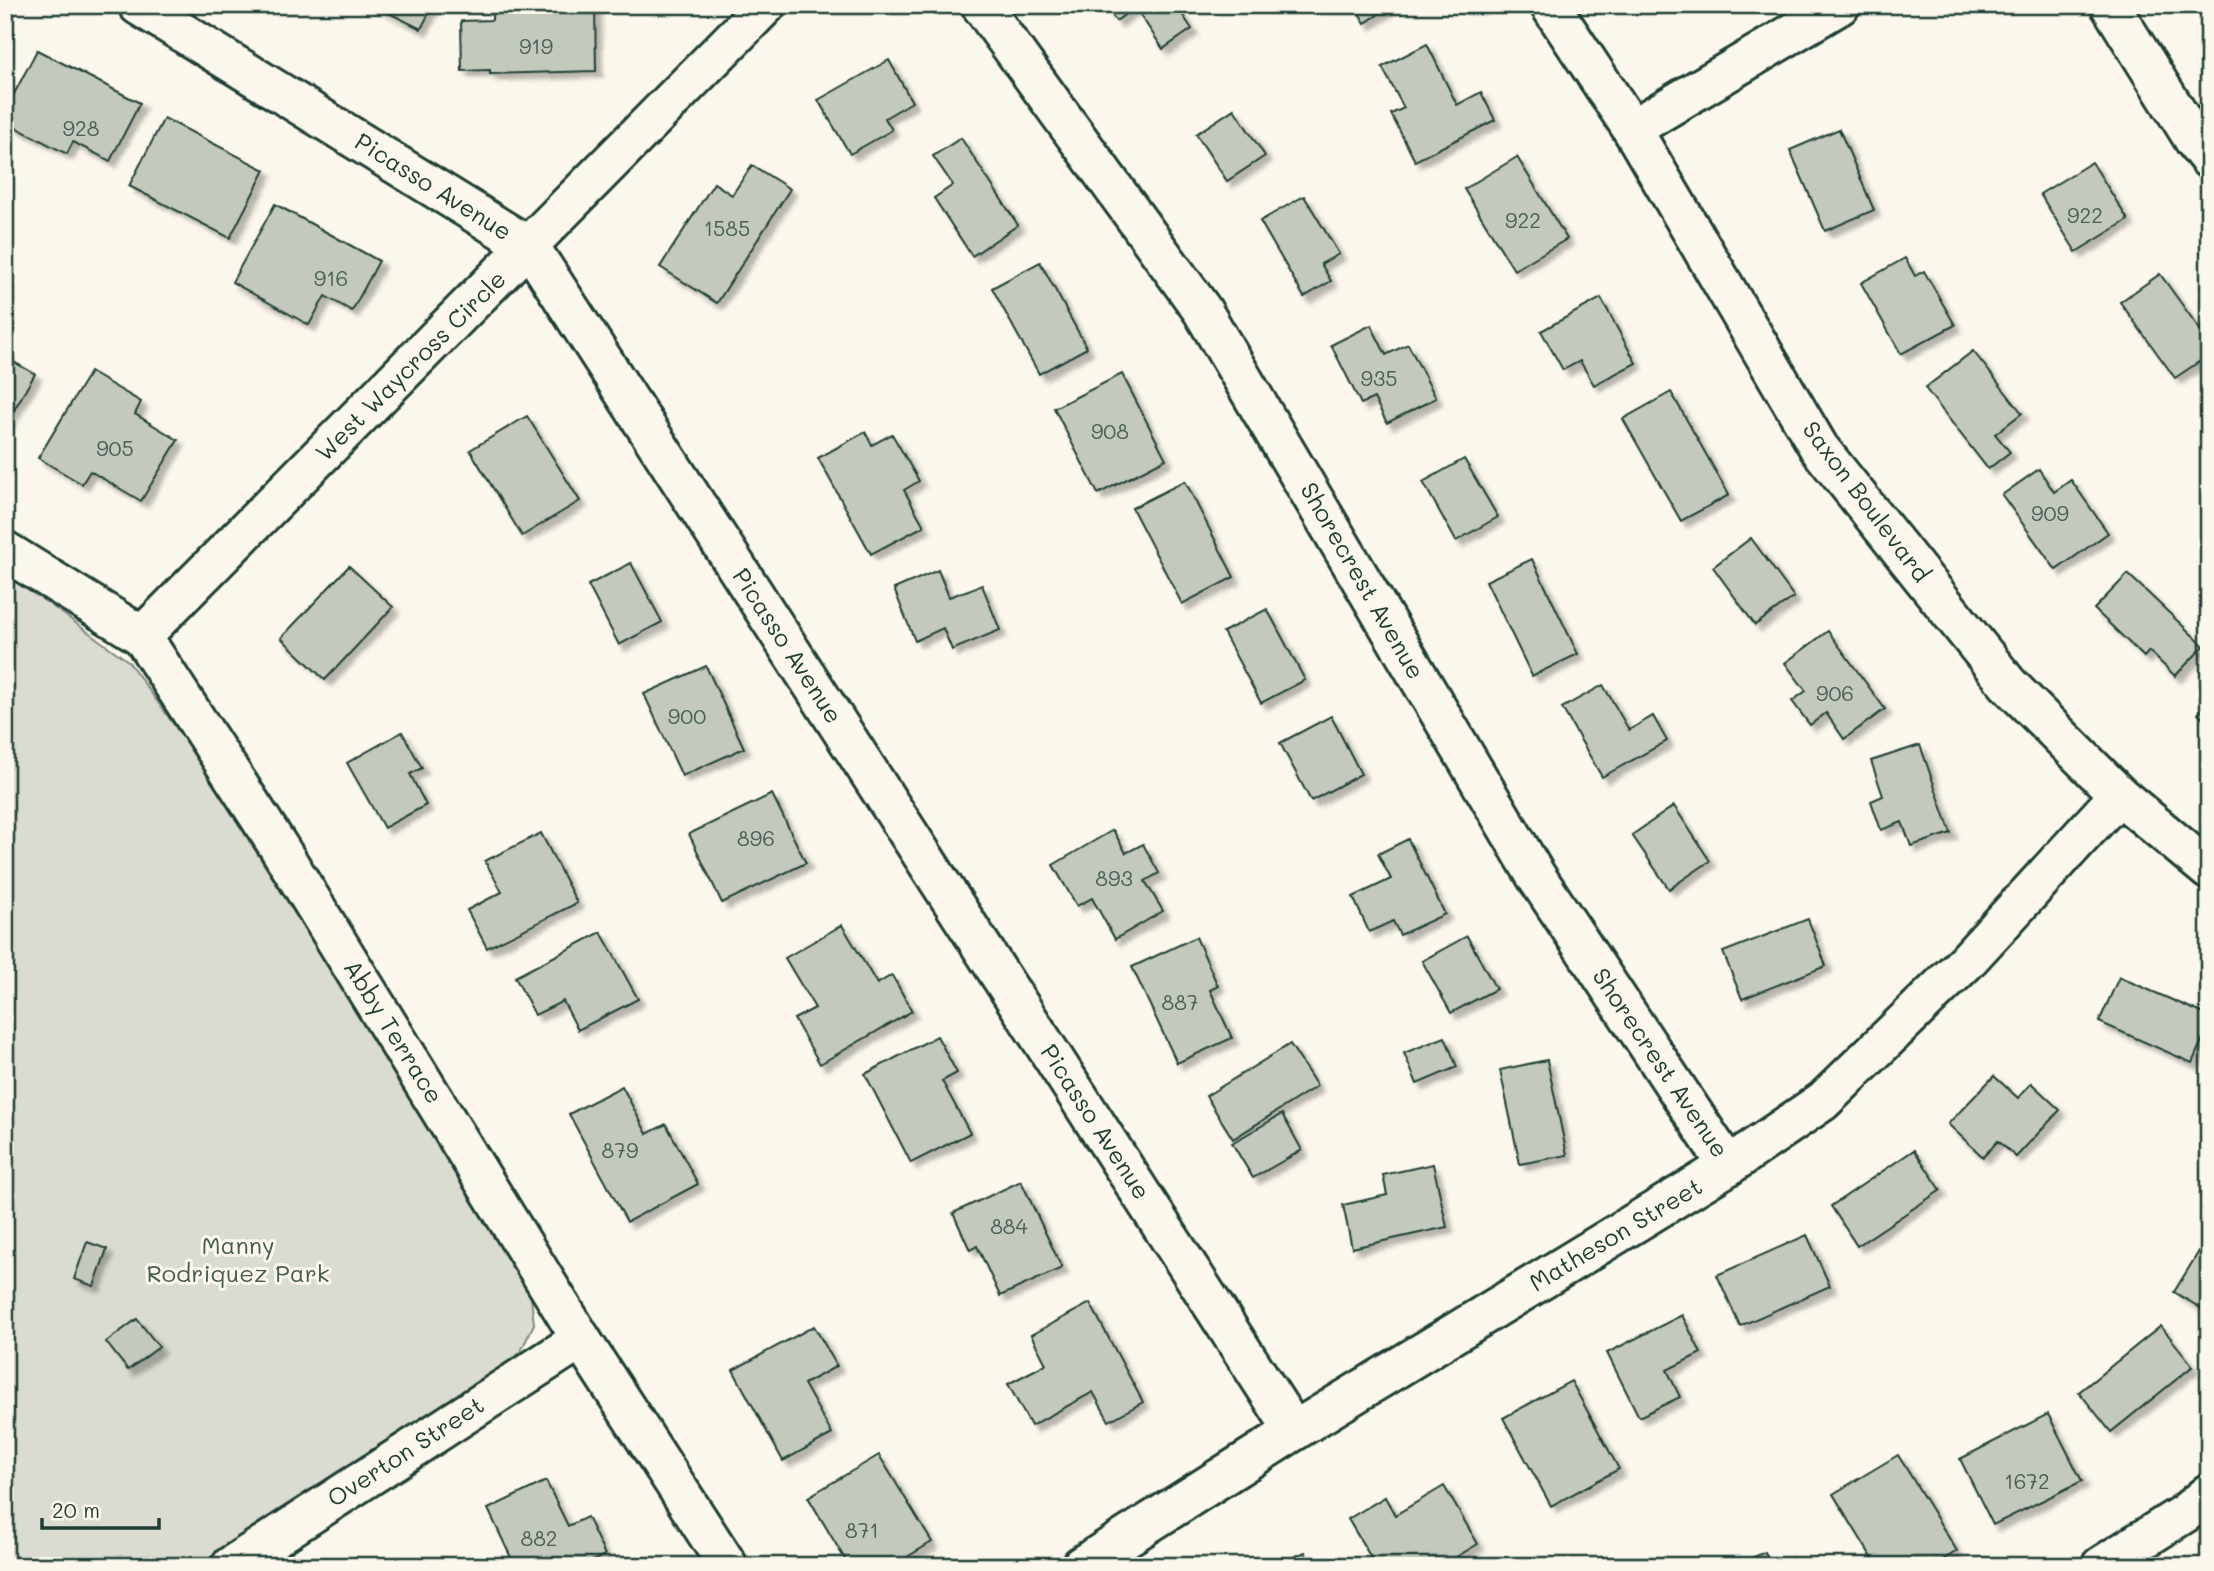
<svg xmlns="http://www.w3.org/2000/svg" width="2214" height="1571" font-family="Mali,sans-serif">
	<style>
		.green { fill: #dbdcd1; stroke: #7d8c82; stroke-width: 2 }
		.building { fill: #c4c9be; stroke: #1f3d34; stroke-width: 2; filter: url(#shadow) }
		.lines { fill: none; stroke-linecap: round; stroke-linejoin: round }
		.minor-casing { stroke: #1f3d34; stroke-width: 44 }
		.major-casing { stroke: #1f3d34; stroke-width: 44 }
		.minor { stroke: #fbf7ec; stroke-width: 38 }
		.major { stroke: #fbf7ec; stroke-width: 38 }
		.labels { text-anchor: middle; stroke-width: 6; stroke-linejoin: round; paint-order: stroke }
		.number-label { font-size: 21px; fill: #486056 }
		.street-label { font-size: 24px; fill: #1f3d34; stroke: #fbf7ec }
		.park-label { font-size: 24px; fill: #455d53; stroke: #fbf7ec }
	</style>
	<defs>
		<filter id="shadow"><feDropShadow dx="6" dy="6" stdDeviation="2" flood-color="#0004"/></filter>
	</defs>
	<rect width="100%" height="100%" fill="#fbf7ec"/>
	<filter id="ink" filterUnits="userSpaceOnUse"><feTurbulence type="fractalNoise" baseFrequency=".0143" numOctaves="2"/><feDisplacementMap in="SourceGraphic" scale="14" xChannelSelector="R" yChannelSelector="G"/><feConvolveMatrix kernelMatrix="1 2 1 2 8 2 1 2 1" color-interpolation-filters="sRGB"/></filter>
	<g filter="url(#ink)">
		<polygon class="green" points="5,572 128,661 195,754 530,1289 534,1324 517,1359 196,1566 5,1566"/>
		<g class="building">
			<polygon points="383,5 433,5 421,29 381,9"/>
			<polygon points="492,5 595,5 596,71 490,74 490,70 462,71 461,21 492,20"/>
			<polygon points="1105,5 1176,5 1192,29 1163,49 1135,7 1116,21"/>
			<polygon points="1354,5 1393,5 1365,23"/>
			<polygon points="1427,44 1457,105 1481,92 1495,120 1415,161 1391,114 1404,108 1382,67"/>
			<polygon points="37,50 140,103 110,161 73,142 67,154 5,122 5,111"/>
			<polygon points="889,60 912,102 885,118 892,130 850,154 818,100"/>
			<polygon points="1234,109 1265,156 1227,181 1196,134"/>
			<polygon points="164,118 265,170 230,238 129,186"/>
			<polygon points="1839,129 1874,210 1825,231 1790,150"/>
			<polygon points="961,138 1018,225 972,256 934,198 953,185 933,156"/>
			<polygon points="1517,157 1567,239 1514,270 1464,189"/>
			<polygon points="2092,162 2128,220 2076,252 2040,194"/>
			<polygon points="752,165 790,189 717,303 660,267 714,183 732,195"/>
			<polygon points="1304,196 1339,254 1321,264 1331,281 1304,297 1260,221"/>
			<polygon points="275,204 379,261 352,311 325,296 309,325 232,282"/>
			<polygon points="1905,258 1915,276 1924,271 1955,325 1901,354 1861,283"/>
			<polygon points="1040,262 1087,348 1039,374 992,288"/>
			<polygon points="2160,274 2209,342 2209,355 2175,378 2120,302"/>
			<polygon points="1601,298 1636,363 1594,385 1580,361 1563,370 1541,331"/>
			<polygon points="1371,325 1386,355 1408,344 1436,398 1387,423 1374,398 1361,404 1331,345"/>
			<polygon points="1973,351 2022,413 1995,434 2010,452 1988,469 1925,388"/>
			<polygon points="5,357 35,374 5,425"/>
			<polygon points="90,372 141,402 135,414 178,440 141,501 90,471 82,484 38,458"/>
			<polygon points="1122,374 1166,459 1098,494 1054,408"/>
			<polygon points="1671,392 1729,495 1681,521 1623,419"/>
			<polygon points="527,416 580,501 522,536 470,450"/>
			<polygon points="865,432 872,445 892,434 919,481 904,490 924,526 871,554 818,458"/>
			<polygon points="1464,459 1498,517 1456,541 1423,482"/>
			<polygon points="2039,469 2054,492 2071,480 2108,533 2056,570 2002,495"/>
			<polygon points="1185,481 1234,577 1182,604 1132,508"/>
			<polygon points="1751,538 1794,597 1755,625 1713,567"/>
			<polygon points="1532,559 1578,654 1532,676 1486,581"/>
			<polygon points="631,563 662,622 619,645 588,585"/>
			<polygon points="349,566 393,607 325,680 281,638"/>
			<polygon points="938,570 949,597 982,585 1000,630 952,650 943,628 915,641 894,589"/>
			<polygon points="2128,574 2204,646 2175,676 2149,651 2144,657 2094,609"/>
			<polygon points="1267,609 1305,680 1261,703 1223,632"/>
			<polygon points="1828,631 1885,709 1844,739 1826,713 1810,725 1792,701 1806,691 1785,663"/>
			<polygon points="706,666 744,748 682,776 644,694"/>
			<polygon points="1603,685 1629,730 1653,716 1667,741 1602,777 1562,708"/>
			<polygon points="2209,702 2209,724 2198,714"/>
			<polygon points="1331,716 1361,774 1311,801 1280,743"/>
			<polygon points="402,732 422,768 410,774 426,805 384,828 347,763"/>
			<polygon points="1920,745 1951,833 1911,846 1902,822 1881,830 1871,801 1883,796 1871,761"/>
			<polygon points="772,794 806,863 722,903 689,834"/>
			<polygon points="1674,806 1710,861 1669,889 1632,835"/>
			<polygon points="1113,830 1126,853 1143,844 1159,873 1145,881 1163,911 1115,939 1092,898 1077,906 1053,865"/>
			<polygon points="541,833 577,903 487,948 467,910 502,892 485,861"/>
			<polygon points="1408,839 1445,914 1400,935 1393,921 1369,932 1353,897 1391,879 1378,854"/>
			<polygon points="1808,919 1826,966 1742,999 1723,952"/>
			<polygon points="842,925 877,984 892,975 912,1011 820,1064 794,1019 815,1008 785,958"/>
			<polygon points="601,932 638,999 578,1030 563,1001 535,1015 515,977"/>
			<polygon points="1467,936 1496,989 1451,1013 1422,961"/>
			<polygon points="1196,937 1218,986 1210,990 1232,1038 1177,1063 1132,967"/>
			<polygon points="2119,977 2209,1016 2209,1025 2192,1063 2099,1022"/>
			<polygon points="937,1036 957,1073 942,1081 970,1133 911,1163 865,1074"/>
			<polygon points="1445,1037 1457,1067 1417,1084 1404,1053"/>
			<polygon points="1290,1044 1317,1086 1233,1139 1206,1096"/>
			<polygon points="1547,1060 1567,1155 1520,1164 1500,1070"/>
			<polygon points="1994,1076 2018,1098 2031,1083 2060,1110 2016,1157 1998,1141 1983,1157 1948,1124"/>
			<polygon points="622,1086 647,1134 666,1124 698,1184 627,1222 569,1114"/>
			<polygon points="1282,1114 1302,1150 1253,1178 1232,1143"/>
			<polygon points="1914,1150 1941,1190 1857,1246 1831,1206"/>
			<polygon points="1433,1164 1447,1227 1352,1248 1343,1205 1387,1195 1383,1175"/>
			<polygon points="1021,1181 1062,1268 1000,1296 977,1246 970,1250 953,1213"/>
			<polygon points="1807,1235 1830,1286 1740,1326 1717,1275"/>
			<polygon points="2209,1235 2209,1313 2174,1292"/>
			<polygon points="87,1242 107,1249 94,1286 74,1279"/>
			<polygon points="1090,1303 1143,1402 1109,1421 1093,1392 1031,1426 1008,1384 1046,1364 1031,1335"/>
			<polygon points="1682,1315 1701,1353 1667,1370 1680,1397 1639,1417 1607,1353"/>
			<polygon points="137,1319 159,1347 128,1370 106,1342"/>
			<polygon points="814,1326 837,1366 804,1384 832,1434 783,1461 733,1370"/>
			<polygon points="2161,1326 2193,1366 2111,1432 2079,1392"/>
			<polygon points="1571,1381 1619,1469 1551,1506 1503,1418"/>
			<polygon points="2048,1414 2082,1481 1993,1525 1960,1459"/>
			<polygon points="879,1455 932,1542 892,1566 849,1566 808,1497"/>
			<polygon points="1898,1455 1957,1551 1933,1566 1877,1566 1833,1494"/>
			<polygon points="546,1481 568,1526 587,1517 605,1555 582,1566 515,1566 488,1509"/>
			<polygon points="1444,1486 1478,1544 1441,1566 1376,1566 1348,1519 1385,1497 1395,1515"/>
			<polygon points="1305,1552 1311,1566 1273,1566"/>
			<polygon points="1765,1552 1771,1566 1734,1566"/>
		</g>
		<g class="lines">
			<defs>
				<g id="minor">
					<polyline points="138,5 530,247 1294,1431"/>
					<polyline points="981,5 1202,310 1536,876 1728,1166"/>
					<polyline points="2110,5 2194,140 2209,159"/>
					<polyline points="1632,129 1840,5"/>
					<polyline points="5,551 142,636 278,846 581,1339 728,1566"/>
					<polyline points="142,636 766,5"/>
					<polyline points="231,1566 581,1339"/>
					<polyline points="1081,1566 1294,1431 1728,1166 1823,1101 1966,962 2119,795"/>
					<polyline points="2101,1566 2185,1513 2209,1493"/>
				</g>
				<polyline id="major" points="1550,5 1632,129 1819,448 2008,684 2119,795 2209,870"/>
			</defs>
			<use href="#minor" class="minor-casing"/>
			<use href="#major" class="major-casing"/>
			<use href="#minor" class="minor"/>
			<use href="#major" class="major"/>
		</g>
	</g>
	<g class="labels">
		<g class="number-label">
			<text x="536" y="54">919</text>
			<text x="81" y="136">928</text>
			<text x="2085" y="223">922</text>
			<text x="1523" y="228">922</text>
			<text x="727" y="236">1585</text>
			<text x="331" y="286">916</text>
			<text x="1379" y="386">935</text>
			<text x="1110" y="439">908</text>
			<text x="115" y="456">905</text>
			<text x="2050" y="521">909</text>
			<text x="1835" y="701">906</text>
			<text x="687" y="724">900</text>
			<text x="756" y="846">896</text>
			<text x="1114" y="886">893</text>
			<text x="1180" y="1010">887</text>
			<text x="620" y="1158">879</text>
			<text x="1009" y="1234">884</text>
			<text x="2027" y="1489">1672</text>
			<text x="862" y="1538">871</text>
			<text x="539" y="1546">882</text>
		</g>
		<g class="street-label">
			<text transform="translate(433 187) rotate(32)" y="8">Picasso Avenue</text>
			<text transform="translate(411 366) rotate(-45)" y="8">West Waycross Circle</text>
			<text transform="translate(1866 502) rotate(53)" y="8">Saxon Boulevard</text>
			<text transform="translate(1362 581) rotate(60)" y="8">Shorecrest Avenue</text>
			<text transform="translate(787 646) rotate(57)" y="8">Picasso Avenue</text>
			<text transform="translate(393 1032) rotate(58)" y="8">Abby Terrace</text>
			<text transform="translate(1660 1063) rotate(56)" y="8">Shorecrest Avenue</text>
			<text transform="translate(1095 1122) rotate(57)" y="8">Picasso Avenue</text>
			<text transform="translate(1616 1235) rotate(-31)" y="8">Matheson Street</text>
			<text transform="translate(406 1452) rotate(-33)" y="8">Overton Street</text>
		</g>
		<g class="park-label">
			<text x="238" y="1254">Manny<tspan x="238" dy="28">Rodriquez Park</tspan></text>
		</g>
	</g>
	<rect width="2214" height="1571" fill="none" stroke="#fbf7ec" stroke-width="28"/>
	<rect x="14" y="14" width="2186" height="1543" fill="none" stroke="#1f3d34" stroke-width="2.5" filter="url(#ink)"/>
	<path d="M42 1518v10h117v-10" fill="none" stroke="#1f3d34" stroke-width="3.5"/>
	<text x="52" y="1518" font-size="21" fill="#1f3d34" stroke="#fbf7ec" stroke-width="5" paint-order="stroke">20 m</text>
</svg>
